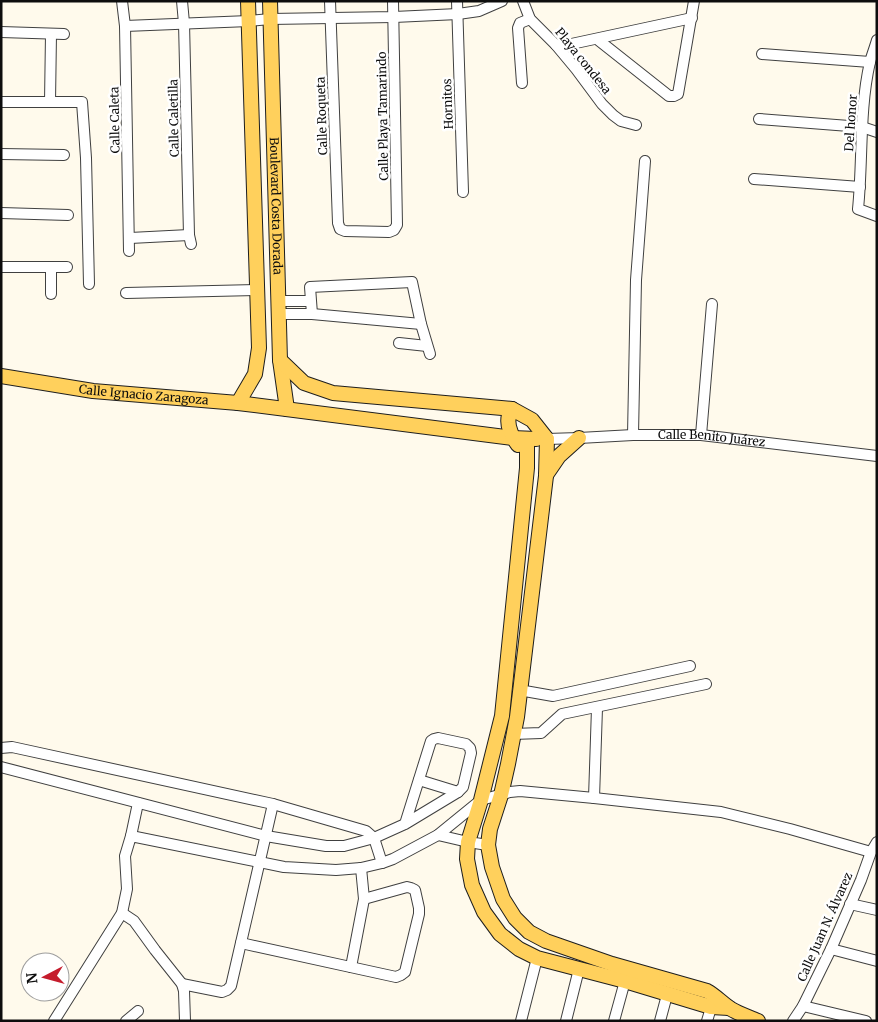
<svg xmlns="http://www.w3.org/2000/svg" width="878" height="1022" font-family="Merriweather,serif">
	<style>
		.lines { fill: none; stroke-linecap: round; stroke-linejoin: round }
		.minor-casing { stroke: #404040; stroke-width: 12 }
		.major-casing { stroke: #1e1e1e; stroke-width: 16 }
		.minor { stroke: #fff; stroke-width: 10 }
		.major { stroke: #ffd05c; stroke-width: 14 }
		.labels { text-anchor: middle; stroke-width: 5; stroke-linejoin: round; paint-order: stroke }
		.street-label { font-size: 12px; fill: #0d0d0d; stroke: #fff }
	</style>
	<rect width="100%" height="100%" fill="#fffaec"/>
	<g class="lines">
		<defs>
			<g id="minor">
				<polyline points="122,1 125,26 129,251"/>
				<polyline points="182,1 184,23 189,235 191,244"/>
				<polyline points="330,1 338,223 340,229 345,231 389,232 394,230 397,225 393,1"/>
				<polyline points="457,1 463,192"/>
				<polyline points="523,1 530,19 556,45 576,69 602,104 613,115 621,121 636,125"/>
				<polyline points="125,26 249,21 270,19 394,17 458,14 479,11 502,1"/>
				<polyline points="1,32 64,34"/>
				<polyline points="597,39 669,96 674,96 678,94 694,1"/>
				<path d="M877,40C875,47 872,55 870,62C859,110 863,160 858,209L877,216"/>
				<polyline points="556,45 562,46 692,18"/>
				<polyline points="762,54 870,62"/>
				<polyline points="522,83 518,28 520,23 530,19"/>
				<polyline points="1,102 82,102 86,158 89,284"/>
				<polyline points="50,102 51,34"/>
				<polyline points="759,119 862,127 877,132"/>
				<polyline points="1,154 64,155"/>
				<polyline points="754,179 860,187"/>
				<polyline points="1,213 68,215"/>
				<polyline points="130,238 189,235"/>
				<polyline points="1,267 67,267"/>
				<polyline points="51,267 51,294"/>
				<polyline points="126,293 257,290"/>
				<polyline points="278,301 310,301"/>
				<polyline points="278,314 312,314 421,324"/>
				<polyline points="312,314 310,287 412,282 421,324 430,354"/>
				<polyline points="399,343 427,346"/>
				<polyline points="633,435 636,280 645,161"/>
				<polyline points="701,435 712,304"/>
				<path id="s1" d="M547,439L579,438L633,435H701L877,456"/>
				<polyline points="519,690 553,696 690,666"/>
				<polyline points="513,734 541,733 562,714 706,684"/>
				<polyline points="1,748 12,747 273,804 366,831 374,838 382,863"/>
				<polyline points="1,767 266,836 326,846 344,846 374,838 405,824 458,792 463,787 471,753 470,748 466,744 438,738 434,739 431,741 405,824"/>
				<polyline points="419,780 458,792"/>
				<polyline points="594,798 597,708"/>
				<polyline points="438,835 468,842 488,845"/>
				<polyline points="131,836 138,803"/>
				<polyline points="850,904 877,910"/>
				<polyline points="122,913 134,921 155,950 182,984 184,991 185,1021"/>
				<polyline points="241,943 396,977 401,975 405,972 419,914 419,908 415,890 411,888 407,887 364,899"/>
				<polyline points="831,949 877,961"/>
				<polyline points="351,967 364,899 361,868"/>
				<polyline points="182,984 222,992 227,990 231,986 273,804"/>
				<polyline points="803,1006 866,1021"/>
				<polyline points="54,1021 122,913 127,889 125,856 131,836 284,867 336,870 361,868 382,863 393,859 438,835 481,800 510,792 520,791 594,798 721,812 790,829 871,852"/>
				<polyline points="126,1021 138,1011"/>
				<polyline points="521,1021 537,958"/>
				<polyline points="566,1021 579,969"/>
				<polyline points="614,1021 625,981"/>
				<polyline points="660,1021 667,995"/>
				<polyline points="707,1021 713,1001"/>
				<polyline points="793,1021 803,1006 831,949 861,880 871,852 877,842"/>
			</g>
			<g id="major">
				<path id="s2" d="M270,1L280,360L287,409"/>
				<polyline points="280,360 304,383 333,393 512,409 532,420 547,439"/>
				<path id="s3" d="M1,376L93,391L238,403L513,438L536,439"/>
				<polyline points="238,403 255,374 259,348 248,1"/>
				<path d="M512,409C504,421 510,434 518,445"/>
				<polyline points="527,439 527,468 502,716 481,800 468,842 467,859 472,885 484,912 500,934 519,949 537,958 625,981 711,1007 729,1008"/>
				<path d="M547,439L546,476L517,717L508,764L501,795L490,829L488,845L492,867L503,899L515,918L529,932L546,941L612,964L707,991C716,996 722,1003 731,1009C739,1014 749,1017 758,1021"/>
				<polyline points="546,475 559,456 579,438"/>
			</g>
		</defs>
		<use href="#minor" class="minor-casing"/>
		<use href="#major" class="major-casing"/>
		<use href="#minor" class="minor"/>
		<use href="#major" class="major"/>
	</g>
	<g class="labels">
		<g class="street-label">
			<text transform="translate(583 61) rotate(51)" y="4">Playa condesa</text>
			<text transform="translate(448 104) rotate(-92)" y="4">Hornitos</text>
			<text transform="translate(322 116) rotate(-92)" y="4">Calle Roqueta</text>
			<text transform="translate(383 116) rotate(-91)" y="4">Calle Playa Tamarindo</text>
			<text transform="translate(174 118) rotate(-91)" y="4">Calle Caletilla</text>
			<text transform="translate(115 120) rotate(-91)" y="4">Calle Caleta</text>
			<text transform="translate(851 123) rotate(-86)" y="4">Del honor</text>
			<text dy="4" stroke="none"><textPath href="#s2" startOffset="205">Boulevard Costa Dorada</textPath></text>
			<text dy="4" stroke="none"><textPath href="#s3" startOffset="144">Calle Ignacio Zaragoza</textPath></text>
			<text dy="4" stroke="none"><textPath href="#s1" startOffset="165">Calle Benito Juárez</textPath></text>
			<text transform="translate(825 927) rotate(-66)" y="4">Calle Juan N. Álvarez</text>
		</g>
	</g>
	<rect width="878" height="1022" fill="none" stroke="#0d0d0d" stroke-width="5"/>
	<g transform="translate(45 977) rotate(264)"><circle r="24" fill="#ffffff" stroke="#9e9e9e"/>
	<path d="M0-4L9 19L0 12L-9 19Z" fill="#c51c2c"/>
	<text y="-8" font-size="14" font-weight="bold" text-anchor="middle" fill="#0d0d0d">N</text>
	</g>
</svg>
